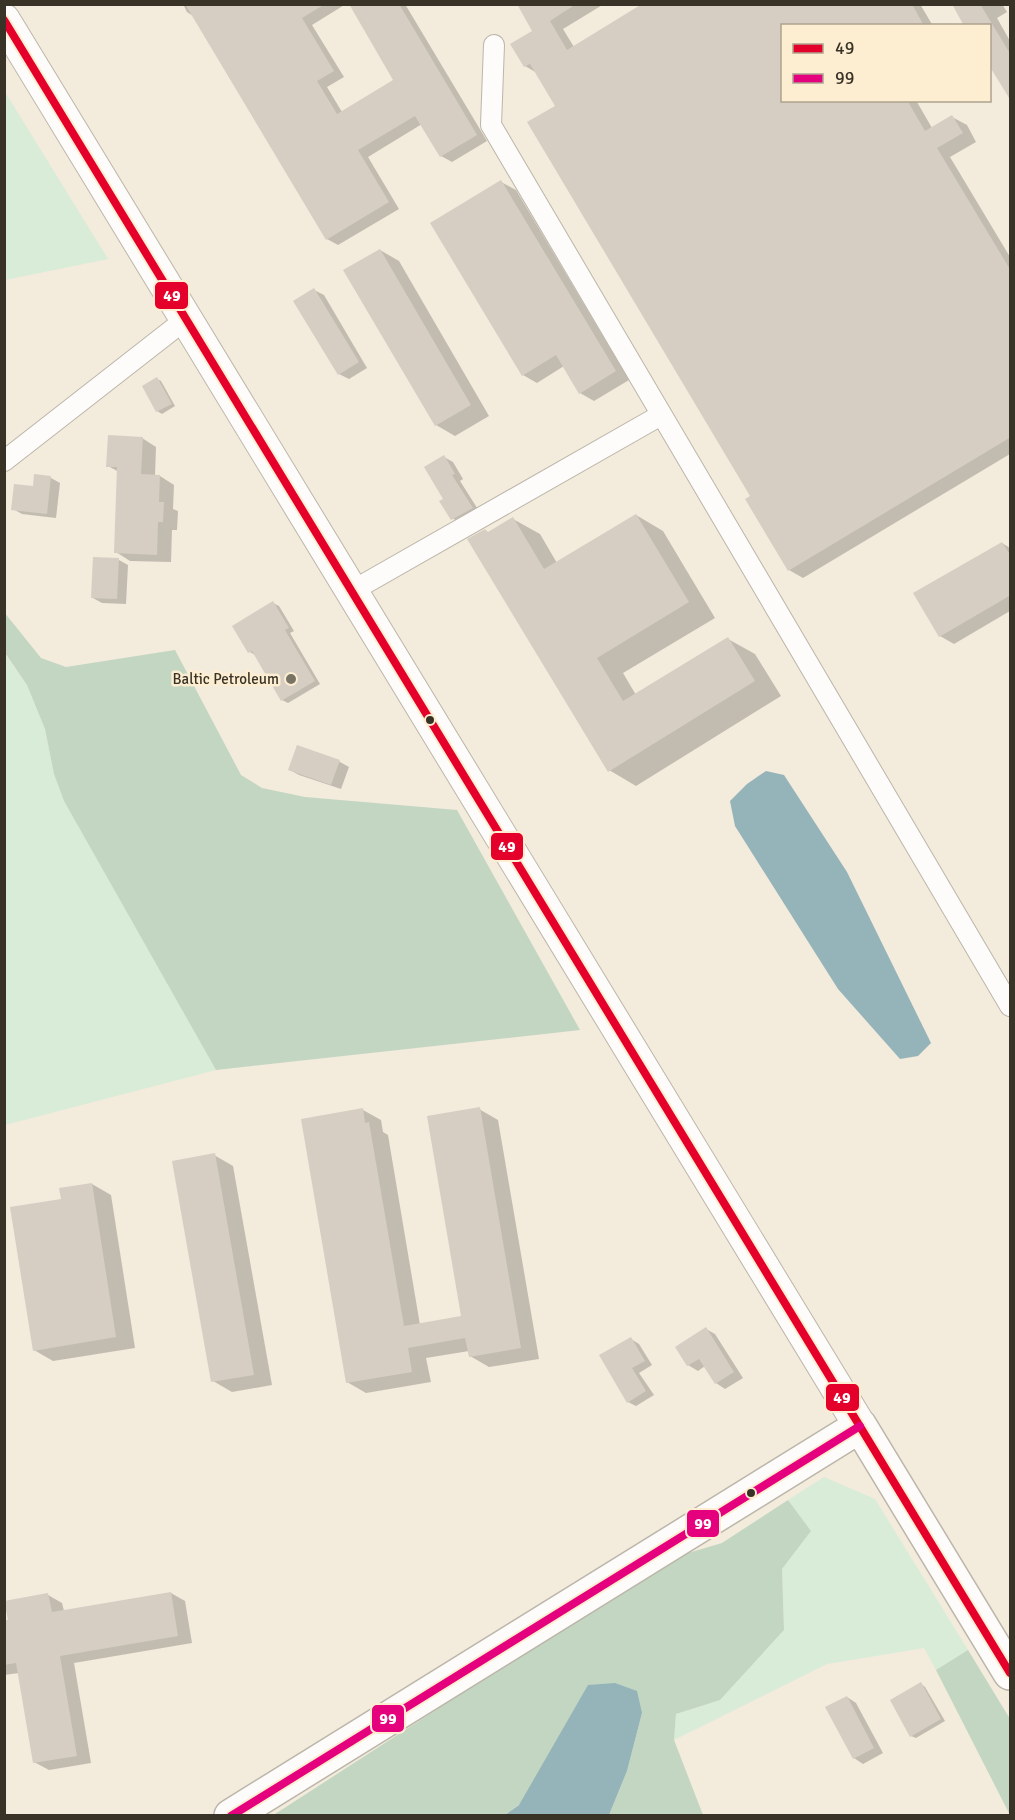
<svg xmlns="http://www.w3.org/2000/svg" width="1015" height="1820" font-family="Signika,sans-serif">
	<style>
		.green { fill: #d8ecd8 }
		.forest { fill: #c2d6c2 }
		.water { fill: #95b4b9 }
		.shadow { fill: #0003 }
		.building { fill: #d6cec3 }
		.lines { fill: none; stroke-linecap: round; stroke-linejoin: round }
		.minor-casing { stroke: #bcb6aa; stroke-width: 22 }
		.primary-casing { stroke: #bcb6aa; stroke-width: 34 }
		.trunk-casing { stroke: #bcb6aa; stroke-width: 36 }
		.minor { stroke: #fdfcfa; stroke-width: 20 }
		.primary { stroke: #fdfcfa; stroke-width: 32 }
		.trunk { stroke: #fdfcfa; stroke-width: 33 }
		.bus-1-casing { stroke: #fdeed2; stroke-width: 12 }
		.bus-2-casing { stroke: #fdeed2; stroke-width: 12 }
		.bus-1 { stroke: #e4002b; stroke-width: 8 }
		.bus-2 { stroke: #e5007d; stroke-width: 8 }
		.poi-dot { fill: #797366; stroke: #fdeed2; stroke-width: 2 }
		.bus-dot { fill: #383227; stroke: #fdeed2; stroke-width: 2 }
		.labels { text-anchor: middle; stroke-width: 5; stroke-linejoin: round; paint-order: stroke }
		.poi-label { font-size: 15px; fill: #383227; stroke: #fdeed2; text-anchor: end }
		.line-badge { stroke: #fdeed2; stroke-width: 2 }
		.badge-label { font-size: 16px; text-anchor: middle; font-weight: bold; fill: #fff }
	</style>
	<rect width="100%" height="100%" fill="#f3ebdc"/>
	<g class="green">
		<polygon points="5,92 108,259 5,280"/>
		<polygon points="4,653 27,685 45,729 54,774 64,801 216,1070 5,1125"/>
		<polygon points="824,1477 875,1499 968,1650 936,1670 924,1648 827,1664 674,1740 676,1714 720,1700 784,1630 782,1569 811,1531 788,1500"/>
	</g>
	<g class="forest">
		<polygon points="4,612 41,658 66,667 175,650 241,775 262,788 305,797 457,810 580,1030 216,1070 64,801 54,774 45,729 27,685 5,653"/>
		<polygon points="788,1500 811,1531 782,1569 784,1630 720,1700 676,1714 674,1740 703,1815 609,1815 627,1771 642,1713 505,1815 272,1816 671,1558 722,1543"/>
		<polygon points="968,1650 1010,1719 1010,1815 936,1670"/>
	</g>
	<g class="water">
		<polygon points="766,771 784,775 847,872 931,1043 918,1056 900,1059 838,989 735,826 730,801 747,784"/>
		<polygon points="615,1683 637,1691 642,1713 627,1771 609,1815 505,1815 519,1805 588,1685"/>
	</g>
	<g class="shadow">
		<polygon points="183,4 346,4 312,25 344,77 327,87 342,112 396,80 350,4 405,4 487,141 452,162 441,156 422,124 368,157 399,209 338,245 327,239 193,16 187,12"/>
		<polygon points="518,4 604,4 563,29 574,47 645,4 920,4 933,26 782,26 782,100 919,100 917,102 932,128 952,117 967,125 976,142 950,157 1010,257 1010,454 803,578 789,570 557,106 537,73 525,66 535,31"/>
		<polygon points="953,4 1002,4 1007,12 997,18 1010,41 1010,99 990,64 990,26"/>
		<polygon points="501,182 516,190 629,380 594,401 580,393 564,366 537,383 523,375"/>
		<polygon points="380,250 399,261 489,416 455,436 436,425"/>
		<polygon points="314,290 324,295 367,368 349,379 339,374"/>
		<polygon points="157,379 161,381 175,406 162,414 157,411"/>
		<polygon points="142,438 156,447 155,476 160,476 174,485 173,509 178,511 177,530 172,530 171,562 130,561 116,552 119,472 108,466"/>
		<polygon points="444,457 453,462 463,479 460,481 481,514 462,524 452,518 445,499"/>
		<polygon points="36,476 51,478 60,483 56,518 22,514 13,509 34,488"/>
		<polygon points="636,515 663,531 715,618 623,673 636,695 728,639 755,654 781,696 636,786 609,770 490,533 513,519 540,534 557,563"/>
		<polygon points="1002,543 1010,548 1010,611 954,644 940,636"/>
		<polygon points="119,560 128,565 126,604 102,603 93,598"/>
		<polygon points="273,603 279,606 294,631 290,633 320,684 288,703 282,700 255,655 250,652"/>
		<polygon points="298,747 340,762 349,767 341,789 299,775 290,770"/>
		<polygon points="479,1109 498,1120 539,1359 489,1367 470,1356 469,1351 426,1358 431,1382 366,1393 347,1382 363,1110 381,1120 383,1132 388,1135 420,1325 463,1317"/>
		<polygon points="214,1155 233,1166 272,1385 232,1392 213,1381"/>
		<polygon points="92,1184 111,1195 135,1348 53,1361 34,1350 63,1200"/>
		<polygon points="706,1329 715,1334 743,1378 725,1389 716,1383 705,1366 698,1371 688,1365 677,1347"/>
		<polygon points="631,1339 639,1344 652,1365 639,1373 654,1395 636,1406 628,1402"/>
		<polygon points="171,1593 185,1601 192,1643 74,1663 91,1763 49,1770 34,1762 19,1673 4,1675 4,1622 48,1595 62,1603 64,1611"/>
		<polygon points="921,1684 925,1687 945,1721 916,1738 911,1736"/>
		<polygon points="847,1697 856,1703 883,1753 863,1764 854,1758"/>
	</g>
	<g class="building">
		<polygon points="185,4 325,4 302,18 334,71 317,81 337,114 393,80 349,4 399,4 477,135 440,157 415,116 358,150 389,202 326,240"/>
		<polygon points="517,4 576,4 550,21 567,50 642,4 912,4 924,26 783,26 783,100 907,100 925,131 952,115 963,133 937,148 1011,271 1011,437 788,571 745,499 750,496 527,122 555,106 530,64 524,67 510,44 532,31"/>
		<polygon points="952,4 980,4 1011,55 1011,101 990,67 990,26 964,26"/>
		<polygon points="501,180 616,371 579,394 556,355 522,376 430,223"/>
		<polygon points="380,249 471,405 435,426 343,270"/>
		<polygon points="314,288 359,362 338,375 293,301"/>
		<polygon points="157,377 172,404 156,412 142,386"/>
		<polygon points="108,435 143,437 141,474 160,475 159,502 164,502 163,522 158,522 157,555 114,553 117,467 106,467"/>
		<polygon points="444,455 455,474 452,475 473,508 451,520 439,501 443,499 424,467"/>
		<polygon points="34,474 51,476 47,514 11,510 14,484 33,486"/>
		<polygon points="636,514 689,602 597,658 623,701 728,637 755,681 608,772 467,539 485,529 488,532 513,517 544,569"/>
		<polygon points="1002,542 1011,556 1011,595 939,637 913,593"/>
		<polygon points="93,557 119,558 117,599 91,598"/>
		<polygon points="273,601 289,628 285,630 315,681 281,701 252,651 248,653 232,626"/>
		<polygon points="297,745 340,760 331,785 288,770"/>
		<polygon points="480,1107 521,1348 469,1357 465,1338 408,1348 412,1372 346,1383 301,1119 363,1108 365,1123 369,1122 404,1326 461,1316 427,1116"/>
		<polygon points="215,1153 254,1375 211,1382 172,1161"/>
		<polygon points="92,1183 116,1337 33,1351 10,1207 61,1199 59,1188"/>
		<polygon points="706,1327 734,1372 715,1384 699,1359 687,1366 675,1347"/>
		<polygon points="631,1337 645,1361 632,1368 646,1391 627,1403 599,1355"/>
		<polygon points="171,1592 178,1636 60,1656 77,1756 33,1763 16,1663 4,1665 4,1621 8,1620 4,1601 48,1593 52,1612"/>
		<polygon points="921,1682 941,1719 910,1737 890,1700"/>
		<polygon points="847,1696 874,1748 853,1759 825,1707"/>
	</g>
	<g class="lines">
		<defs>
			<g id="minor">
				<polyline points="494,45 491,125 1010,1006"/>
				<polyline points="4,461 186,319"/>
				<polyline points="352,591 661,415"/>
			</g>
			<polyline id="primary" points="4,20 860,1426"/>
			<polyline id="trunk" points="231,1816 860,1426 1010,1673"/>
		</defs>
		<use href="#minor" class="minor-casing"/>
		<use href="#primary" class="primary-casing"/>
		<use href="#trunk" class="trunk-casing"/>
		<use href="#minor" class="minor"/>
		<use href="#primary" class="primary"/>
		<use href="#trunk" class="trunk"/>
		<defs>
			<polyline id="bus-1" points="4,20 1010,1673"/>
			<polyline id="bus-2" points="231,1816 860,1426"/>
		</defs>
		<use href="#bus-1" class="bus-1-casing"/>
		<use href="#bus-2" class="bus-2-casing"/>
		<use href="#bus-1" class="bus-1"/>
		<use href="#bus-2" class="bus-2"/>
	</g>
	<circle class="poi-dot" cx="291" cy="679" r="6"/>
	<g class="bus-dot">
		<circle cx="430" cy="720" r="5"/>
		<circle cx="751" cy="1493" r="5"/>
	</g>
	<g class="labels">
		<g class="poi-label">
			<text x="279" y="684">Baltic Petroleum</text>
		</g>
	</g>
	<g class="line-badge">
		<rect x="154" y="281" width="35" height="29" rx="6" fill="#e4002b"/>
		<rect x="490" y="832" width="34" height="29" rx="6" fill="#e4002b"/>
		<rect x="825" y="1383" width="35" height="29" rx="6" fill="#e4002b"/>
		<rect x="686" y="1509" width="34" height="29" rx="6" fill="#e5007d"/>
		<rect x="371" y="1704" width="34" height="29" rx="6" fill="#e5007d"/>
	</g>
	<g class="badge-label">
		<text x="172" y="301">49</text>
		<text x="507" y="852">49</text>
		<text x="842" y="1403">49</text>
		<text x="703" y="1529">99</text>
		<text x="388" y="1724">99</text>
	</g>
	<rect width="1015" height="1820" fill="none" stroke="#383227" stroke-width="12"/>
	<rect x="781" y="24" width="210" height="78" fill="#fdeed2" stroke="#aea38e" stroke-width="1.5"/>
	<rect x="793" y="44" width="30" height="9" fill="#e4002b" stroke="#aea38e" stroke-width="1.5"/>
	<text x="835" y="54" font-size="18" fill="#383227">49</text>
	<rect x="793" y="74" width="30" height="9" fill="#e5007d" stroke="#aea38e" stroke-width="1.5"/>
	<text x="835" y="84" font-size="18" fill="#383227">99</text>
</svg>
